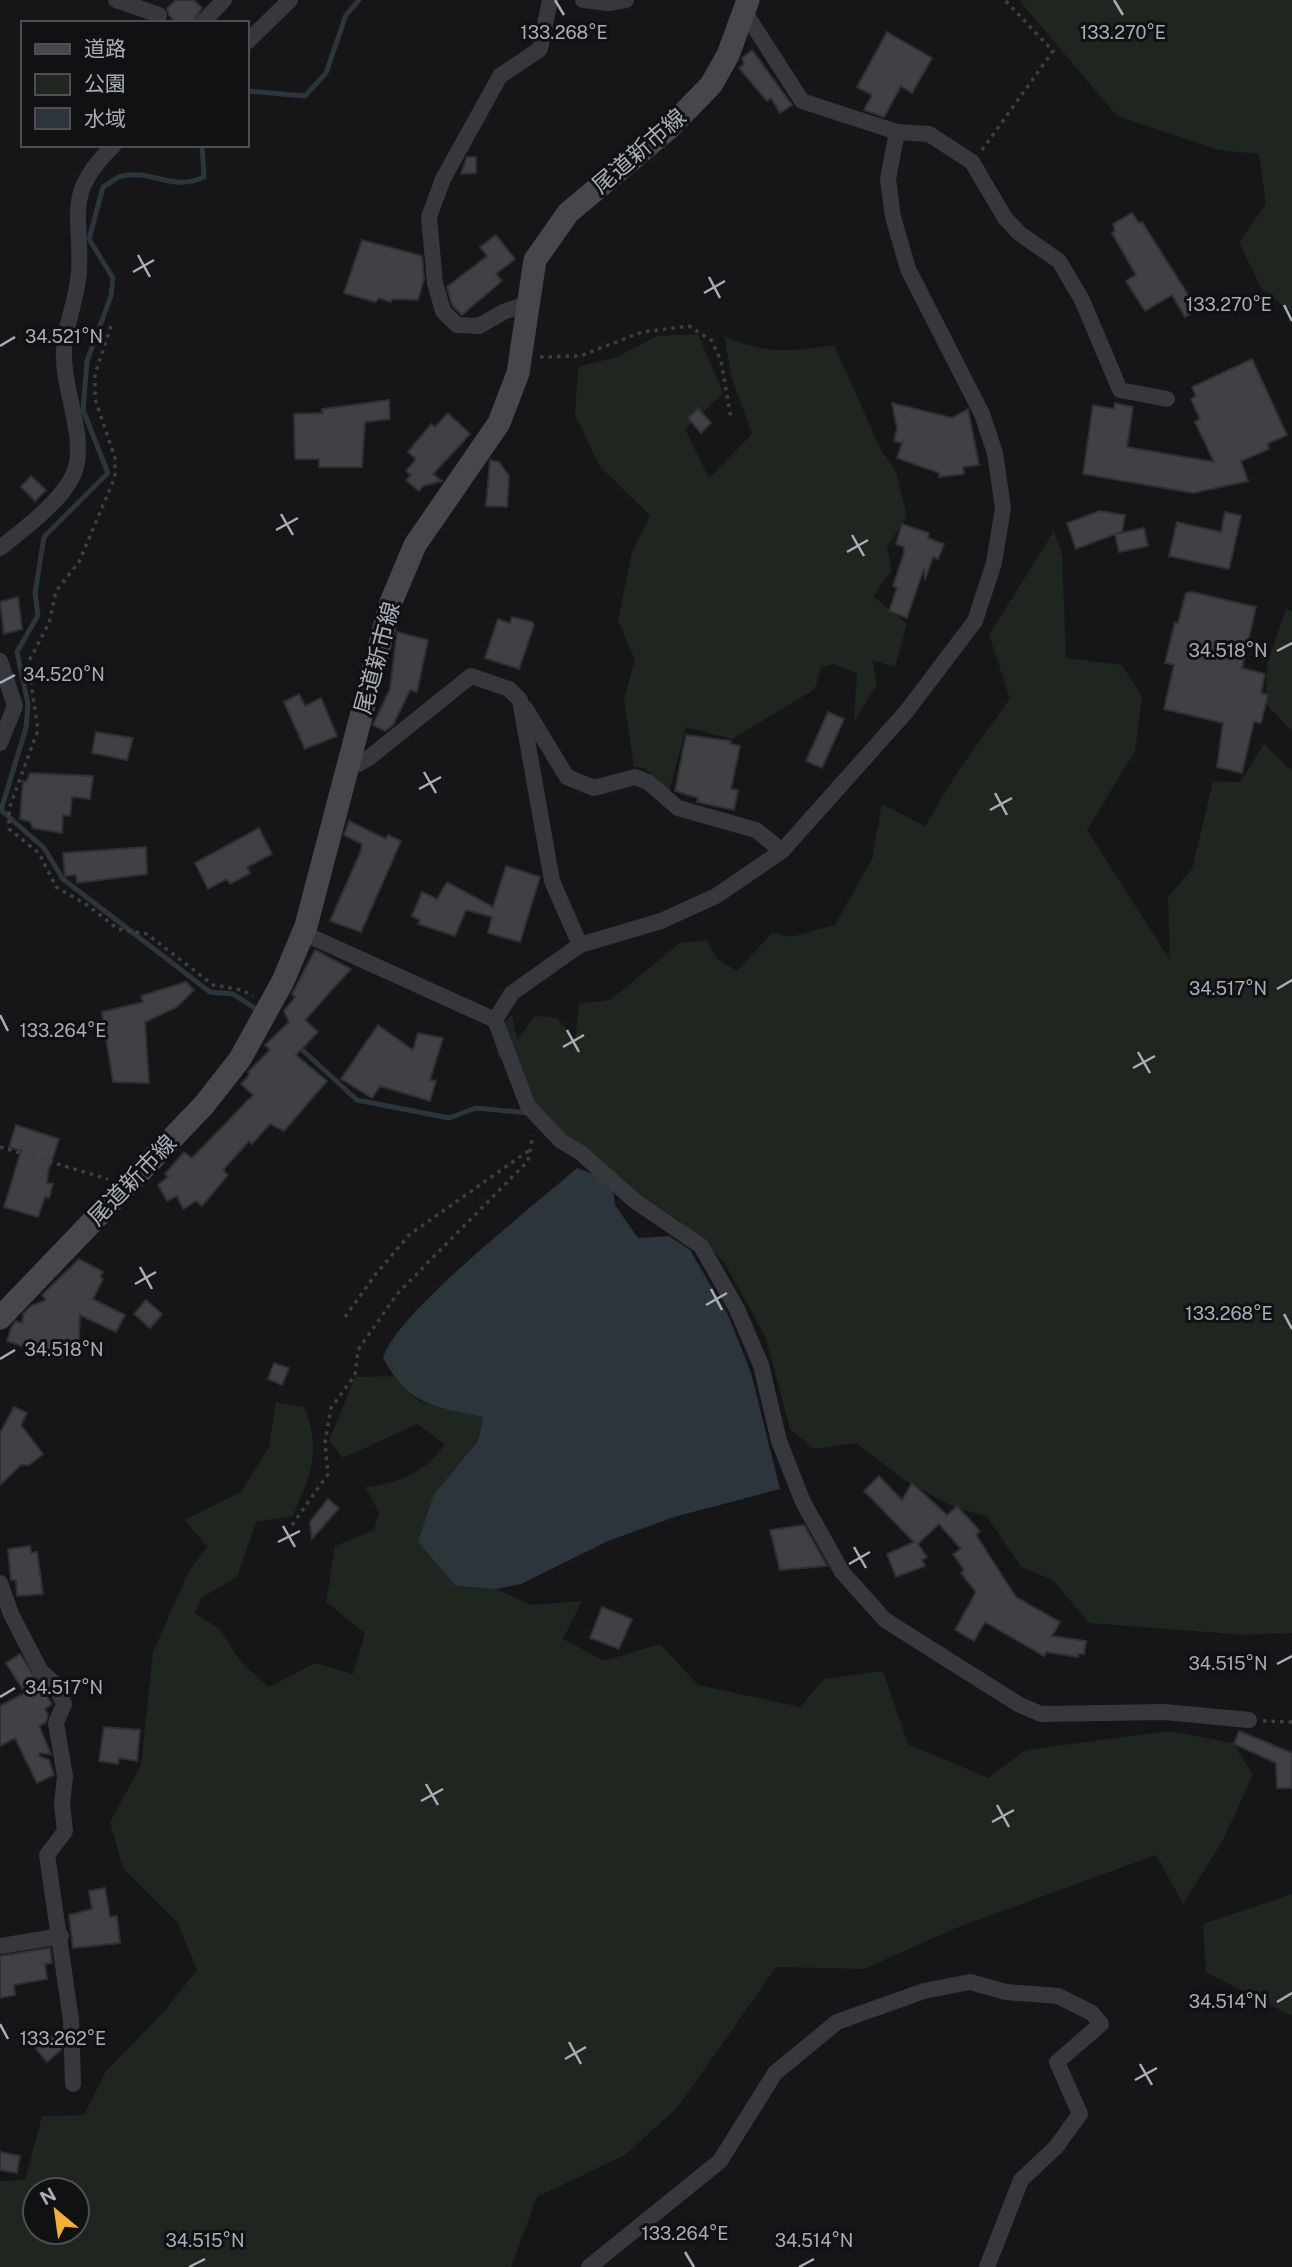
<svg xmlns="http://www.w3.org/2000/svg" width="1292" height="2267" font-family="'Public Sans','Noto Sans JP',sans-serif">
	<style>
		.green { fill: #1e261f; fill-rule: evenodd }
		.water { fill: #2c353c }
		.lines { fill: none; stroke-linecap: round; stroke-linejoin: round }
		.stream { stroke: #2c353c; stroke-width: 5 }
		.building { fill: #404145; stroke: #303034; stroke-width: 2 }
		.path { stroke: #3d3f44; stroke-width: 3.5; stroke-dasharray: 3.5 5; stroke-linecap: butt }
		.minor { stroke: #37383d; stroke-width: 16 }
		.secondary { stroke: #45474d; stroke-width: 23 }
		.ticks { fill: none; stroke: #a8adb8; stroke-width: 2.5 }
		.labels { text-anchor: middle; stroke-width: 6; stroke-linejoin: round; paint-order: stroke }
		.street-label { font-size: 23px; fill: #a8adb8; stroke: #111113 }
		.ticks-label { font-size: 18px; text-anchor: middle; fill: #a8adb8; stroke: #111113; stroke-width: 6; stroke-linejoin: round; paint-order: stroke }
	</style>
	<rect width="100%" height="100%" fill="#161618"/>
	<g class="green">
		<polygon points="1019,0 1292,0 1292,313 1261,288 1239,242 1266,204 1259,154 1219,150 1117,116"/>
		<path d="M698,334L723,393L685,429L709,478L752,434L732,379L724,336C762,354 793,352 834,345L881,450L896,472L907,516L887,547L892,570L873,596L907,624L895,667L872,660L877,684L854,722L857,673L833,664L821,668L815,689L732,739L686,727L669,792L646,769L634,766L624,699L635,660L618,620L632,552L650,515L600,467L575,415L578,367L617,357L657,336Z"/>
		<polygon points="1054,531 1062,554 1066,658 1122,665 1142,697 1135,751 1087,830 1170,960 1168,897 1192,869 1213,781 1240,782 1264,744 1292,771 1292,1633 1246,1635 1089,1623 1053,1580 1021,1567 987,1517 948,1504 904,1480 856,1443 814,1449 790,1429 766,1338 724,1262 677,1219 617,1181 556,1130 532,1098 519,1070 498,1057 493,1033 512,1015 517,1039 535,1016 557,1018 575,1040 579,1004 610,1000 680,943 707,940 716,958 737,971 773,932 791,937 835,925 872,859 882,804 925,826 958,771 1010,699 989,635"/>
		<polygon points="1286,608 1292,612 1292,731 1266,704 1267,665"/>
		<path d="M393,1376L420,1402L483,1416L478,1441L434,1494L456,1586L496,1589L531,1605L582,1601L563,1639L604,1661L660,1644L698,1685L800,1707L824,1679L883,1671L908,1744L988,1778L1026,1750L1169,1731L1233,1743L1253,1775L1223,1840L1183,1904L1156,1855L956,1928L864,1969L776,1967L678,2107L625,2155L537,2197L511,2267H0V2181L25,2180L42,2116L84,2115L106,2071L164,2012L197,1970L177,1922L123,1868L110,1822L141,1765L153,1652L188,1573L207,1547L185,1520L241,1492L269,1447L276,1402L304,1407C322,1452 311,1473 293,1516L256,1522L237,1577L201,1598L195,1613L219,1629L242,1663L269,1687L315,1663L353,1674L365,1633L326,1602L335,1546L374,1530L379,1512L365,1487C397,1484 427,1472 445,1444L417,1424L343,1458L329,1441L355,1377ZM35,2190H77V2232H35Z"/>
		<polygon points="1292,1894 1292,2016 1206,1972 1203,1924"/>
	</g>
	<path class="water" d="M577,1168L612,1181L615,1205L638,1238L669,1236L690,1250L729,1317L751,1373L780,1489L674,1517L608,1541L521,1584L496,1589L456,1586L418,1542L434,1494L478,1441L483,1417C434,1406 409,1406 383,1358C396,1313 535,1205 577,1168Z"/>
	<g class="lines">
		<g class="stream">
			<polyline points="247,91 305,96 326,73 346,15 359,0"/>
			<path d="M202,145L204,177C171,192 153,169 122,176C116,177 109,184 103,187L89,239L113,278L111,296L87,361L83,410L108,473L44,537L35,593L38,615L17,652L28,704L26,728L1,810L44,848L63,879L210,992L233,994L259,1011"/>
			<polyline points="297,1045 357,1100 449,1118 476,1108 528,1113"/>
		</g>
	</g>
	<g class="building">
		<polygon points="176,0 194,0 202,8 192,23 176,23 169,15 167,8"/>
		<polygon points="887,32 932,58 912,93 901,86 884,117 864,110 872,95 857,87"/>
		<polygon points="752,50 792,105 780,113 771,98 767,101 739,68 744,64 742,58"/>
		<polygon points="467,157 476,157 476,173 461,174"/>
		<polygon points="1132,213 1139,223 1142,222 1197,309 1185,317 1172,295 1145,311 1126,281 1136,275 1112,233 1115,231 1113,224"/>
		<polygon points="496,235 515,259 496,274 502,281 462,315 452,305 447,287 487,256 480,247"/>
		<polygon points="362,240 422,256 424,279 418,300 392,299 391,302 379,298 375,302 344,293"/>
		<polygon points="1252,359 1287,435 1267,444 1269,449 1241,461 1248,481 1193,493 1083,474 1093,405 1114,409 1115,403 1133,407 1127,447 1214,462 1195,422 1200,419 1191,399 1196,396 1192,387"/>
		<polygon points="389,400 390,419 365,422 362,467 319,467 319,459 295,459 294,414 323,413 322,409"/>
		<polygon points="892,403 952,418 968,409 979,465 963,467 964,474 939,477 939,473 897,458 902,443 894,441 897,429"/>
		<polygon points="698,408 711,423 701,433 688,418"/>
		<polygon points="448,413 470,434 433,474 442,481 423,486 419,491 406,480 411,475 406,471 416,459 408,452 431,424 435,427"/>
		<polygon points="490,460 499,462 509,476 507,507 486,506"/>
		<polygon points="31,476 46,490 35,501 21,487"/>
		<polygon points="1100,511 1125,515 1122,532 1117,534 1144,528 1148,546 1119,552 1115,534 1076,549 1067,523"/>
		<polygon points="1225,512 1241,516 1229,569 1169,556 1177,522 1221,532"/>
		<polygon points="902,524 929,533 928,538 944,544 938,559 933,557 925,580 924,568 907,618 889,611 897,588 893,586 904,553 904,547 896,544"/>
		<polygon points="1192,592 1256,607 1242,668 1265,674 1261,693 1268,695 1261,723 1254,722 1242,773 1217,767 1223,723 1164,709 1174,665 1165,663 1175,622 1178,623 1186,593"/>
		<polygon points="18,597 22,629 4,634 0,602"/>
		<polygon points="512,617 532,622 534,625 519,669 485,658 498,619 510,623"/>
		<polygon points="397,632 428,640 417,692 410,690 393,725 385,731 373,725 390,689"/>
		<polygon points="299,694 305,706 321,698 337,736 305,749 284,702"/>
		<polygon points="828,712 844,719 822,768 806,761"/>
		<polygon points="96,732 133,738 127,760 92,753"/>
		<polygon points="686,735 731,741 730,744 740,746 731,789 738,790 734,810 697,802 698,798 675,791"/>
		<polygon points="30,773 93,776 90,799 72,797 70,816 63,815 62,833 33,828 30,822 20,819 23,781 26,782"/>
		<polygon points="349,821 386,839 388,835 401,841 361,932 330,921 361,851 362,844 344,835"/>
		<polygon points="259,828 272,854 247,867 250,873 230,884 227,879 208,889 195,863"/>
		<polygon points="146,847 147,874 77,883 76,875 65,876 63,853"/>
		<polygon points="506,866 540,877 520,942 488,933 492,917 466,910 455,936 418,924 420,920 412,916 422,892 437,899 447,882 493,907"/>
		<polygon points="315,950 351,969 305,1020 318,1032 296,1055 327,1081 284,1131 270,1124 252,1144 249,1141 223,1170 228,1175 202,1206 196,1201 183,1209 177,1196 167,1201 158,1185 168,1177 165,1174 184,1152 192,1158 253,1095 241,1084 250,1074 248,1072 270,1050 265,1045 289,1022 284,1011 295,997 292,994"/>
		<polygon points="186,982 194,990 177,1007 145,1022 149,1083 113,1082 102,1012 143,1002 141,996"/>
		<polygon points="378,1025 413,1050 418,1033 443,1038 430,1080 436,1081 430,1101 380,1086 372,1098 341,1079"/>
		<polygon points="16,1125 59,1139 48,1172 47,1183 53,1184 49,1198 45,1197 38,1217 4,1207 21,1151 9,1147"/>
		<polygon points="79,1259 103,1272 100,1277 103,1279 93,1299 125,1315 116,1332 80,1315 78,1358 49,1357 49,1351 33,1350 7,1341 12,1326 16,1321 22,1323 23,1314 31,1306 46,1300 42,1295"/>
		<polygon points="146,1300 162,1314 150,1328 134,1314"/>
		<polygon points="274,1363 289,1368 282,1385 268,1379"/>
		<polygon points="14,1407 27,1413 21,1425 43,1454 29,1465 21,1465 0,1485 0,1433"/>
		<polygon points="879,1476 902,1500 912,1483 947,1515 957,1506 980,1531 976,1535 1016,1597 1060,1622 1052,1636 1086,1641 1084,1654 1078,1654 1078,1657 1046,1652 1044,1656 985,1622 974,1641 955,1630 976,1592 961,1573 964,1570 953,1554 961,1549 939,1524 918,1544 927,1557 922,1560 925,1566 896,1577 887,1554 914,1542 864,1491"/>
		<polygon points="328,1499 339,1508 312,1539 310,1522"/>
		<polygon points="804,1525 827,1566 780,1570 770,1530"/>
		<polygon points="30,1546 31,1553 37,1552 43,1594 17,1596 16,1580 11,1580 8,1549"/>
		<polygon points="602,1607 632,1619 619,1649 590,1638"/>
		<polygon points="20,1654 52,1704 45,1709 48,1715 46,1722 39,1726 51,1754 40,1753 39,1756 49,1760 54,1775 37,1783 15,1738 0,1746 0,1706 25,1693 6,1663"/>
		<polygon points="104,1727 140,1730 137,1761 119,1758 118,1764 99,1761"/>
		<polygon points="1239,1731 1292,1753 1292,1788 1277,1788 1276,1763 1234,1744"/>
		<polygon points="105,1888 110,1917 117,1916 120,1943 73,1948 69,1915 92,1909 89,1891"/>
		<polygon points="50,1948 52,1963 45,1964 47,1979 14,1985 15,1995 0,1998 0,1956"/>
		<polygon points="57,2032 61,2037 61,2050 47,2062 36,2049"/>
		<polygon points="0,2152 20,2156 17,2173 0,2170"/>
	</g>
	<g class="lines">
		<g class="path">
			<polyline points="982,150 1053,51 1005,0"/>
			<polyline points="111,326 95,374 95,399 115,458 115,477 79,562 56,591 49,623 28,663 38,730 9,809 9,829 39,853 56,887 87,905 118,929 147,934 213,985 242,990 253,996"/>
			<polyline points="540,357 580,356 642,332 689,326 712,341 721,361 731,418"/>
			<polyline points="0,1147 108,1179"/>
			<polyline points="345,1317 375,1275 409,1235 531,1149"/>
			<polyline points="292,1525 328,1474 325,1442 331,1408 355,1375 358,1350 397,1294 528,1161 533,1135"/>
			<polyline points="1263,1721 1292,1722"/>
		</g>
		<g class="minor">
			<polyline points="116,0 159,15"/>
			<polyline points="583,0 608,3 626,0"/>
			<polyline points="742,8 802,101 897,132 929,134 972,162 1005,218 1019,233 1059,261 1082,300 1120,390 1167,399"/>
			<polyline points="202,23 224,0"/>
			<polyline points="247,42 290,0"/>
			<polyline points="526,304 503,312 479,326 457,325 443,311 435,283 429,217 443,179 500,76 540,49 550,0"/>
			<path d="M0,548C23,530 69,496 76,467C85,434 62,387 64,351C65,325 77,299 79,272C82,212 63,195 114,145"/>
			<polyline points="0,661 15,706 0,743"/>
			<polyline points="525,708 567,777 594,788 635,777 648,782 678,808 756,830 782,851"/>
			<polyline points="349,763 358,764 370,757 471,676 509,689 520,700 552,881 580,945"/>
			<polyline points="303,933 495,1020 528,1106 561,1141 581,1153 635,1201 701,1246 737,1309 761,1365 779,1441 803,1502 842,1572 885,1620 1018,1704 1041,1714 1165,1712 1249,1720"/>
			<polyline points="495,1020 512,993 580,945 661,921 716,896 782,851 906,712 975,621 994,563 1003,508 995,453 982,414 908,269 893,217 888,179 897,132"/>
			<polyline points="0,1583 11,1614 40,1670 54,1683 64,1704 56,1723 65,1776 62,1804 65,1831 47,1855 71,2020 73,2084"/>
			<polyline points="0,1946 61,1936"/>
			<polyline points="589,2267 720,2161 775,2073 837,2022 924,1991 970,1982 1006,1992 1058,1996 1092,2013 1101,2024 1057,2062 1080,2114 1056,2147 1021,2180 987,2267"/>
		</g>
		<polyline class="secondary" points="0,1318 204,1105 240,1059 283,981 306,926 391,602 415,545 499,423 518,373 535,260 568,213 668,129 711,85 728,55 748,0"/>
	</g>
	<path class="ticks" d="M555,0L564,15M1114,0L1123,15M138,255L150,277M133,272L154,260M709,277L720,298M704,293L725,281M1284,305L1292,321M0,346L15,337M281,514L293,535M276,530L298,518M852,535L864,556M847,552L868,540M1277,651L1292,643M0,683L15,675M424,772L436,793M419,789L441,777M995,793L1007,815M990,810L1012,798M1277,989L1292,980M0,1015L8,1031M567,1030L579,1052M563,1047L584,1035M1138,1052L1150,1073M1133,1068L1155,1056M140,1267L152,1289M135,1284L156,1272M711,1289L722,1310M706,1305L727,1293M1284,1314L1292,1329M0,1359L15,1350M283,1526L295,1547M278,1542L300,1531M854,1547L866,1568M849,1564L870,1552M1277,1664L1292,1656M0,1697L15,1688M426,1784L438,1805M421,1801L443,1789M997,1805L1009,1827M992,1822L1014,1810M1277,2002L1292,1993M0,2024L8,2039M569,2042L581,2064M565,2059L586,2047M1140,2064L1152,2085M1135,2080L1157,2068M685,2252L694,2267M189,2267L205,2259M799,2267L814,2259"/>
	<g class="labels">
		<g class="street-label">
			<text transform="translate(639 151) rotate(-41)" y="8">尾道新市線</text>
			<text transform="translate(377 658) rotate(-75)" y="8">尾道新市線</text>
			<text transform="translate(132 1180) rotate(-46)" y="8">尾道新市線</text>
		</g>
	</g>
	<g class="ticks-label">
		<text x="564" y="39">133.268°E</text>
		<text x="1123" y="39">133.270°E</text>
		<text x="1229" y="311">133.270°E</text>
		<text x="64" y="343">34.521°N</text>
		<text x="1228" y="657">34.518°N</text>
		<text x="64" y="681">34.520°N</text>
		<text x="1228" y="995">34.517°N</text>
		<text x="63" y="1037">133.264°E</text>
		<text x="1229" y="1320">133.268°E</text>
		<text x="64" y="1356">34.518°N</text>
		<text x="1228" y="1670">34.515°N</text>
		<text x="64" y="1694">34.517°N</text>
		<text x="1228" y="2008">34.514°N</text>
		<text x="63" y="2045">133.262°E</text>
		<text x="685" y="2240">133.264°E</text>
		<text x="205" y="2247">34.515°N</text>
		<text x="814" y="2247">34.514°N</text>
	</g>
	<rect x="21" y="21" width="228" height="126" fill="#111113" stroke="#4d4f55" stroke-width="2"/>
	<rect x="35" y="44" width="35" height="10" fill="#45474d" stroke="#4d4f55" stroke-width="2"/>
	<text x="84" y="56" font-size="21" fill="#a8adb8">道路</text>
	<rect x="35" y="74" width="35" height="21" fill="#1e261f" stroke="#4d4f55" stroke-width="2"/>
	<text x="84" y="91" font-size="21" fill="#a8adb8">公園</text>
	<rect x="35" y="108" width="35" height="21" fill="#2c353c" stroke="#4d4f55" stroke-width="2"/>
	<text x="84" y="126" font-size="21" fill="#a8adb8">水域</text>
	<g transform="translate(56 2211) rotate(331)"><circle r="33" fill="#111113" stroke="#4d4f55" stroke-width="2"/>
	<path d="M0-5L12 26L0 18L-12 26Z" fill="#f2b134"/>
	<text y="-10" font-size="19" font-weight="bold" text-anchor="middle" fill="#a8adb8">N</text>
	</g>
</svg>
